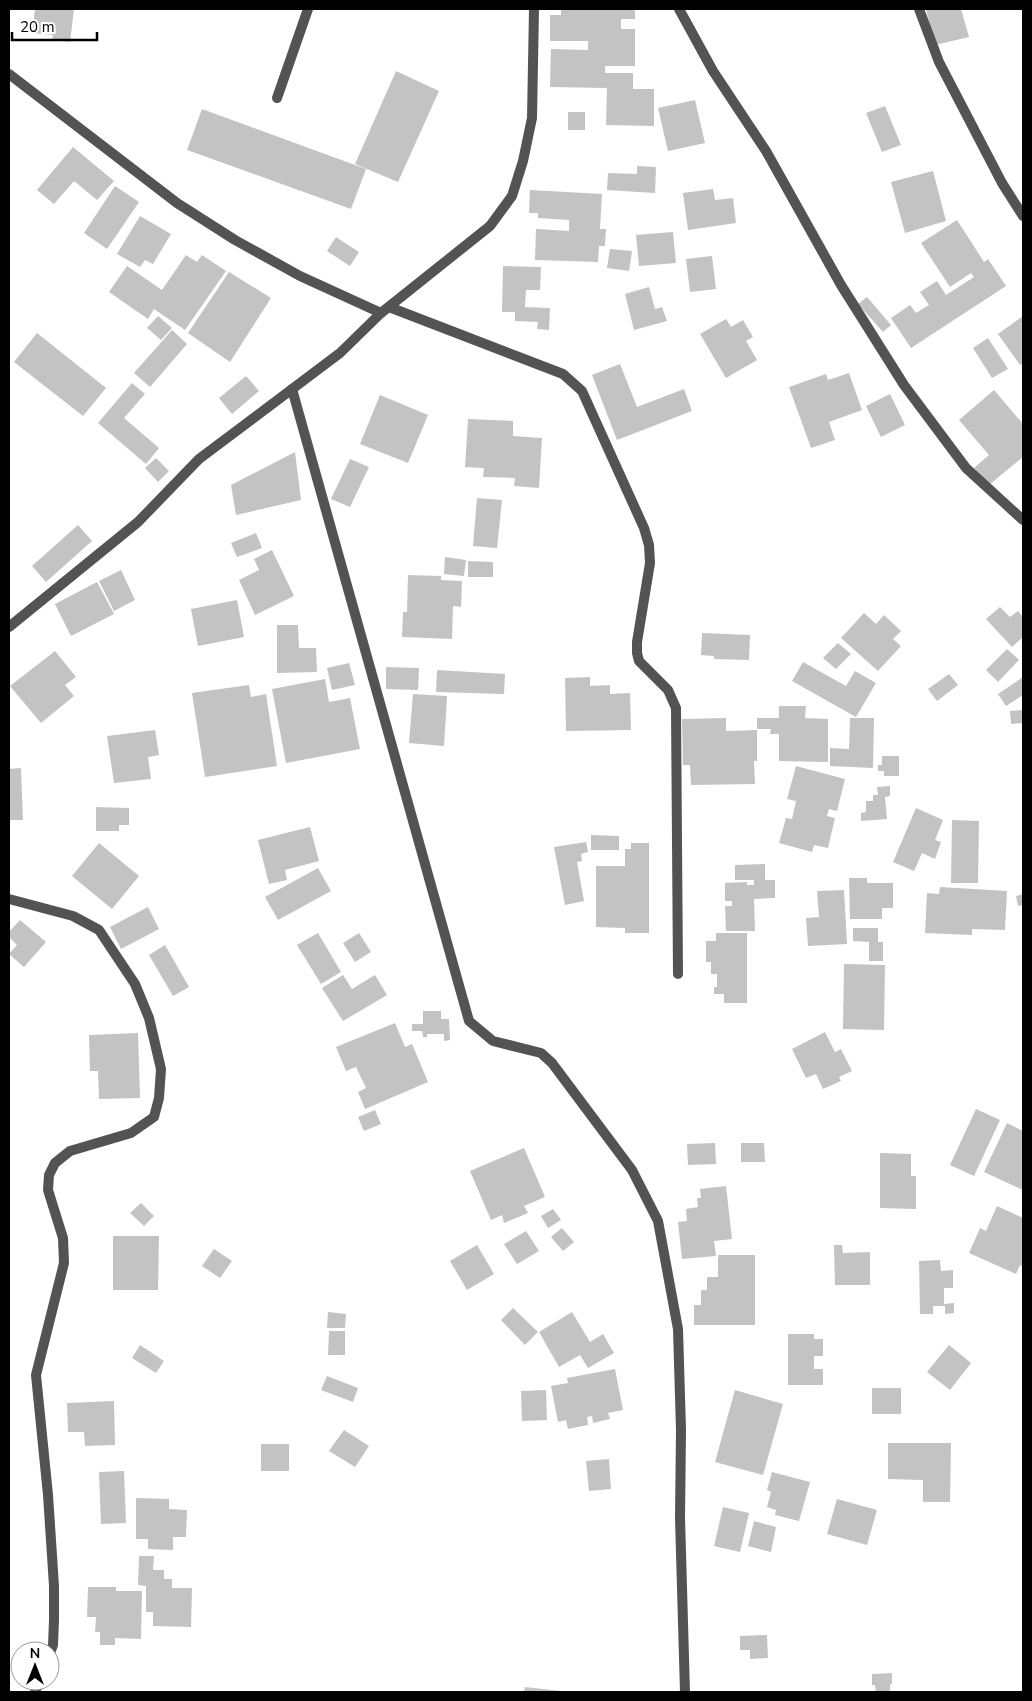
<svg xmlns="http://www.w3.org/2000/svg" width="1032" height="1701" font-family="'Nunito Sans',sans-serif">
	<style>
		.building { fill: #c3c3c3 }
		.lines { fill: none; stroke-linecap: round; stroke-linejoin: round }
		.lane { stroke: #535353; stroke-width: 10 }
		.street { stroke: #535353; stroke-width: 10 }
	</style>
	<rect width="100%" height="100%" fill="#fff"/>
	<g class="building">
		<polygon points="35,9 74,9 70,42 52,40 53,35 32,33"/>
		<polygon points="561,9 635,9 635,19 621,19 621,29 635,29 635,66 605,66 605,73 633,73 633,89 654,89 654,126 606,125 607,88 550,87 551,49 588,50 588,41 550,41 550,15 561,15"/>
		<polygon points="926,9 961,9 969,37 935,45"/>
		<polygon points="396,71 439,91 398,182 355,164"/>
		<polygon points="695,100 705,143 668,151 658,108"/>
		<polygon points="885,106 901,145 882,152 866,113"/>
		<polygon points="202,109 366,169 351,209 187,150"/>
		<rect x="568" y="112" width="17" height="18"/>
		<polygon points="73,147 114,181 97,200 74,181 54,204 37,190"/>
		<polygon points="637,166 656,167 655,193 607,190 608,173 637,174"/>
		<polygon points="933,171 946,221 905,233 891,182"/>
		<polygon points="115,186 139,202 107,249 84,233"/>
		<polygon points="713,189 715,200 733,198 736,223 688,230 683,193"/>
		<polygon points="530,190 602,194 600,229 606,229 605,246 599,246 598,262 535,260 536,229 569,231 569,220 538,218 538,213 529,213"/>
		<polygon points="140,216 171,234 153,264 145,260 140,267 117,254"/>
		<polygon points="957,220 984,262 988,259 1006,286 911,348 891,318 910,305 916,313 929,305 920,292 937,281 946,295 974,277 971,273 950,287 921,243"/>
		<polygon points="673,232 676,263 639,266 636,235"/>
		<polygon points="336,237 359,252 350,266 327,251"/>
		<polygon points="610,249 632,251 629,271 607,268"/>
		<polygon points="186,255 197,262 202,255 226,271 185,330 154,309 148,319 109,292 127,266 162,290"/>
		<polygon points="712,256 716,289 690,292 686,259"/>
		<polygon points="503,266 541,267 540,290 526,290 525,307 550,308 549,330 537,329 538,322 515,321 515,312 502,312"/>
		<polygon points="229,272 271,298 230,362 188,333"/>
		<polygon points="649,287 655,309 662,307 667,321 634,330 625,294"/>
		<polygon points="867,297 891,325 883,332 858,304"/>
		<polygon points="158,316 172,328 161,340 147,328"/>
		<polygon points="1023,316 1023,363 1020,365 998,334"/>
		<polygon points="726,319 731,327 743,320 753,337 746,341 757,360 726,378 700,334"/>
		<polygon points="172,330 187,344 150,387 134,373"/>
		<polygon points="37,333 106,388 83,416 14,362"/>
		<polygon points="988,338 1008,369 992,378 973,348"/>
		<polygon points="620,364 637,407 684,389 692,411 617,440 592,375"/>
		<polygon points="849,373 862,410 829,422 835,440 811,448 789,387 826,374 828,380"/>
		<polygon points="246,376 259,391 232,414 219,398"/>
		<polygon points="132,383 145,394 124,418 159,448 146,464 98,423"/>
		<polygon points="994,390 1023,424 1023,457 989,485 974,468 989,455 959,420"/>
		<polygon points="890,394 905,425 881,437 866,406"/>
		<polygon points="380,395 428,415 408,463 360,444"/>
		<polygon points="468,419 513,421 513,436 542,438 539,488 514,486 515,478 483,477 484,468 465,467"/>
		<polygon points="295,452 301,500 236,515 231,485"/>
		<polygon points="156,458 169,471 158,482 145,468"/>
		<polygon points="350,459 369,467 350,507 331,499"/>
		<polygon points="477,498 502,500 497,548 473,546"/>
		<polygon points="78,525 92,541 46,582 32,566"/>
		<polygon points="256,533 262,548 237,557 231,543"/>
		<polygon points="272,550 294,596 255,615 239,580 259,570 254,559"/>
		<polygon points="445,557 466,560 464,576 444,574"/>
		<polygon points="468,561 493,562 493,577 468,577"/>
		<polygon points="121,570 135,600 114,611 99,581"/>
		<polygon points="408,575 441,576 441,580 462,581 461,607 453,606 452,639 402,637 403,612 407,612"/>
		<polygon points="97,582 114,614 71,636 55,604"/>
		<polygon points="237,600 244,637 198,646 191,609"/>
		<polygon points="1000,607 1010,617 1018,611 1023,617 1023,637 1012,647 986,619"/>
		<polygon points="864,613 876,624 884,615 901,631 893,639 901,646 878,671 841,638"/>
		<polygon points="277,625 298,625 299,648 316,648 317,672 277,673"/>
		<polygon points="702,633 750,635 749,660 714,659 714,656 701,655"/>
		<polygon points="838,643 851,654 836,669 823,658"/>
		<polygon points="1007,649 1019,660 998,682 986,670"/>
		<polygon points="55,651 76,677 65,685 74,696 41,723 10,686"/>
		<polygon points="803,662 846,686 855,671 876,683 856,717 792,681"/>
		<polygon points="349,663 355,685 332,690 327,668"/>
		<polygon points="386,667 419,668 418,690 386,689"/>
		<polygon points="437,670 505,674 504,694 436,692"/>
		<polygon points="949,674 958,685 937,701 928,689"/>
		<polygon points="590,677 590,686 610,685 610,694 630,693 631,730 566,731 565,678"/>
		<polygon points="1023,677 1023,695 1006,706 998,694"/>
		<polygon points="325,679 329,702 350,698 360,749 286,763 272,689"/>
		<polygon points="249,685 251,697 266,694 277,766 205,777 192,693"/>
		<polygon points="413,694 447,696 444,746 409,743"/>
		<polygon points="779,706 806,706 805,718 828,719 828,762 779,761 779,734 770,734 771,729 757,729 757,718 779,718"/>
		<polygon points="1023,710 1023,723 1011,724 1010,711"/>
		<polygon points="726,718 726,731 757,730 757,761 754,761 755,784 691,785 690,765 683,765 682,719"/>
		<polygon points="850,718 874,718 873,768 830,766 830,748 849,749"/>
		<polygon points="155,730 159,755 148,757 151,779 114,783 107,736"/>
		<polygon points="882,756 899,756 899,776 884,776 884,771 878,771 878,765 882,765"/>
		<polygon points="796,766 845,779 837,811 829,809 827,816 835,818 828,848 814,845 812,852 779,843 786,818 792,819 796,801 787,799"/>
		<polygon points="21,768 23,820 9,820 9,769"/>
		<polygon points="890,786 890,796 885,797 887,819 861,821 861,813 866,812 866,801 873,801 873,795 878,795 877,787"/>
		<polygon points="96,807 129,808 129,825 119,825 119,831 96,831"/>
		<polygon points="916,808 943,820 935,840 941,842 935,859 922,853 914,871 893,862"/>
		<polygon points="952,820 979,821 978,883 951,883"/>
		<polygon points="310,827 319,861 285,870 287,880 269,884 258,840"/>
		<polygon points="591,835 619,836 619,850 591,850"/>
		<polygon points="586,842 588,852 581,854 582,861 577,862 584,901 565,905 554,847"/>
		<polygon points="99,843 139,876 112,909 72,876"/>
		<polygon points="631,843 649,843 649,933 625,933 625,928 596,927 596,866 625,866 625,849 631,849"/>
		<polygon points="765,864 765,880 775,880 775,898 754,899 755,931 726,931 725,906 732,906 732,901 725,901 725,883 747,882 747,885 754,885 754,880 735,880 735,865"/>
		<polygon points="318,868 331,891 278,920 265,897"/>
		<polygon points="849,878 867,878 867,883 893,883 893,908 882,908 882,919 850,919"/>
		<polygon points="940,887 1007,891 1005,930 972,929 972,935 925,933 927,893 939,894"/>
		<polygon points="844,890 847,944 808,946 806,918 819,917 817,891"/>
		<polygon points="1023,894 1023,905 1018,906 1016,896"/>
		<polygon points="148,907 159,929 121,949 110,927"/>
		<polygon points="20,920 46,942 24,967 9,954 17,945 9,937 9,932"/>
		<polygon points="853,928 878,928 878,942 883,942 883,961 869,961 869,942 853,941"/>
		<polygon points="318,933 341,972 321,984 297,945"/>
		<polygon points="359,933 371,952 355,962 343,943"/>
		<polygon points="716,933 747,933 747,1003 724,1003 724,994 714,994 714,987 717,987 717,974 711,974 711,962 706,962 706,941 716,941"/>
		<polygon points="165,945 189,987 173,996 149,955"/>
		<polygon points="844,964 885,965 884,1030 843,1029"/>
		<polygon points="343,975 352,989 375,975 387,995 343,1021 322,988"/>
		<polygon points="423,1011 441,1011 441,1019 449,1019 450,1040 444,1041 444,1034 427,1034 427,1037 423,1037 422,1031 412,1031 412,1024 423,1024"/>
		<polygon points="395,1023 405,1047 412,1044 428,1082 365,1109 358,1092 366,1088 356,1067 346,1071 336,1047"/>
		<polygon points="825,1032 835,1052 841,1049 852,1071 839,1077 841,1081 823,1089 816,1074 806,1078 792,1049"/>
		<polygon points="138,1033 140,1098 99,1099 98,1071 90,1071 89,1035"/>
		<polygon points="976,1109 1000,1120 974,1176 950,1165"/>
		<polygon points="375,1110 381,1124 364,1131 358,1117"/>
		<polygon points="1007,1123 1023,1131 1023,1190 984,1172"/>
		<polygon points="715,1143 716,1164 688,1165 687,1144"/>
		<polygon points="741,1143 764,1143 765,1162 741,1162"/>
		<polygon points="524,1148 545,1197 524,1206 528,1213 504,1223 502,1215 491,1220 470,1171"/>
		<polygon points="880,1153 911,1154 911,1176 916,1176 916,1209 880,1208"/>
		<polygon points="726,1186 732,1239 714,1241 716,1256 682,1259 678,1222 687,1221 686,1209 698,1207 697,1198 701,1198 700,1189"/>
		<polygon points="141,1203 154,1216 144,1226 130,1213"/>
		<polygon points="997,1206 1023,1218 1023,1267 1020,1265 1016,1274 969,1253 980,1228 986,1231"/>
		<polygon points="553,1209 561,1220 548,1228 541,1216"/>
		<polygon points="562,1228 574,1242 563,1251 551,1237"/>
		<polygon points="526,1231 539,1251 517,1264 504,1244"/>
		<polygon points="113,1236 159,1236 158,1290 113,1290"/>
		<polygon points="477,1245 494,1274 467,1290 450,1261"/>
		<polygon points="834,1245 842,1245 843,1253 870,1252 870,1285 835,1285"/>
		<polygon points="214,1249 232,1261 220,1278 202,1266"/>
		<polygon points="718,1255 755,1255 755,1325 694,1325 694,1305 701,1305 701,1290 707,1290 707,1277 718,1277"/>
		<polygon points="940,1260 941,1271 953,1270 953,1288 944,1288 944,1304 954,1303 954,1313 945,1314 945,1306 933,1306 933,1314 920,1314 919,1261"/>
		<polygon points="513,1308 538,1332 525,1345 501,1320"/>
		<polygon points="328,1312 346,1314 345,1328 327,1328"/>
		<polygon points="572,1312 590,1342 603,1334 614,1353 588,1368 580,1355 559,1367 539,1332"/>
		<polygon points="329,1331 345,1331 345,1355 328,1355"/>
		<polygon points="788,1334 814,1334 814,1339 823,1339 823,1356 814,1356 814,1369 823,1369 823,1385 788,1385"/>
		<polygon points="140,1345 164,1361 156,1373 132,1358"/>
		<polygon points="949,1345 971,1363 950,1390 927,1372"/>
		<polygon points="615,1369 623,1410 608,1413 610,1419 593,1423 592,1416 587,1417 588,1425 568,1429 566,1420 558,1422 551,1386 568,1383 567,1378"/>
		<polygon points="327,1376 358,1388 353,1402 321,1390"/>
		<rect x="872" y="1388" width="29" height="26"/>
		<polygon points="546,1390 547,1420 522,1421 521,1391"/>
		<polygon points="735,1390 783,1404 763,1475 715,1462"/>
		<polygon points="114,1401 115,1445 85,1446 84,1432 68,1432 67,1403"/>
		<polygon points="344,1430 369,1446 355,1467 329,1451"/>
		<polygon points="888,1443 951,1443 950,1502 923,1502 923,1480 888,1479"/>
		<rect x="261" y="1444" width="28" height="27"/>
		<polygon points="609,1459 611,1489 589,1491 586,1461"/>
		<polygon points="124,1471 126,1523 101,1524 99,1472"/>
		<polygon points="772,1472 810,1482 799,1521 775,1515 776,1510 767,1507 771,1492 767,1490"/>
		<polygon points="136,1498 169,1499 169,1509 187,1510 186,1537 173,1537 173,1550 148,1549 148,1539 136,1539"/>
		<polygon points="837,1499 877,1510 867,1545 827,1534"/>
		<polygon points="723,1507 749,1513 740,1552 714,1546"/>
		<polygon points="754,1521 776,1527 771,1552 748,1546"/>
		<polygon points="139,1556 154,1556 153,1570 164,1570 164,1579 172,1579 172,1588 192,1588 191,1627 153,1626 153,1612 146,1612 146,1586 138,1585"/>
		<polygon points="88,1587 116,1587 116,1591 142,1591 141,1639 115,1638 115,1645 100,1645 100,1632 95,1632 96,1617 87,1617"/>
		<polygon points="767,1635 768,1658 750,1659 750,1650 740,1650 740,1636"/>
		<polygon points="892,1673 892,1684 890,1684 890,1692 876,1692 875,1685 872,1685 872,1674"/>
		<polygon points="525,1687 561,1691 561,1692 524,1692"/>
	</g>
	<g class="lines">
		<polyline class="lane" points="277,98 308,9"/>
		<g class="street">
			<polyline points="679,9 713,71 766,151 841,285 904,385 966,468 1023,520"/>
			<polyline points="919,9 939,62 1002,183 1023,216"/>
			<polyline points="9,74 177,203 235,240 300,276 381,313"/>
			<polyline points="389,307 563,374 582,391 644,528 649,545 650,563 637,642 637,653 639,661 668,690 676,708 678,974"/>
			<polyline points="292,389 469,1021 493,1041 541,1053 552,1063 632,1170 658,1221 678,1329 681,1430 680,1518 685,1692"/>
			<polyline points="9,627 138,522 199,459 340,353 381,313 490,226 512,196 523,161 532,118 534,9"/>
			<polyline points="9,899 73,916 99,930 135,984 149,1018 161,1069 159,1098 154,1117 131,1133 70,1151 55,1163 49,1175 48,1190 63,1238 64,1263 36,1375 48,1495 54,1586 54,1620 53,1645 50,1653"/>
			<polyline points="35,1692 40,1681"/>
		</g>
	</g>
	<rect width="1032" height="1701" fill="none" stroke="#000000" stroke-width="20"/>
	<g transform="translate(35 1666)"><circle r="24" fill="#ffffff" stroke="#999999"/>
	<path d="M0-4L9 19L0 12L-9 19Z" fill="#000000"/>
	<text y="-8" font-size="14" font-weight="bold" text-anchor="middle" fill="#000000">N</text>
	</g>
	<path d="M12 32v8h85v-8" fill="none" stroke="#000000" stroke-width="2.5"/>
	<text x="20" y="32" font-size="15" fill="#000000" stroke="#ffffff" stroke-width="4" paint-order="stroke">20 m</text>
</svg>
